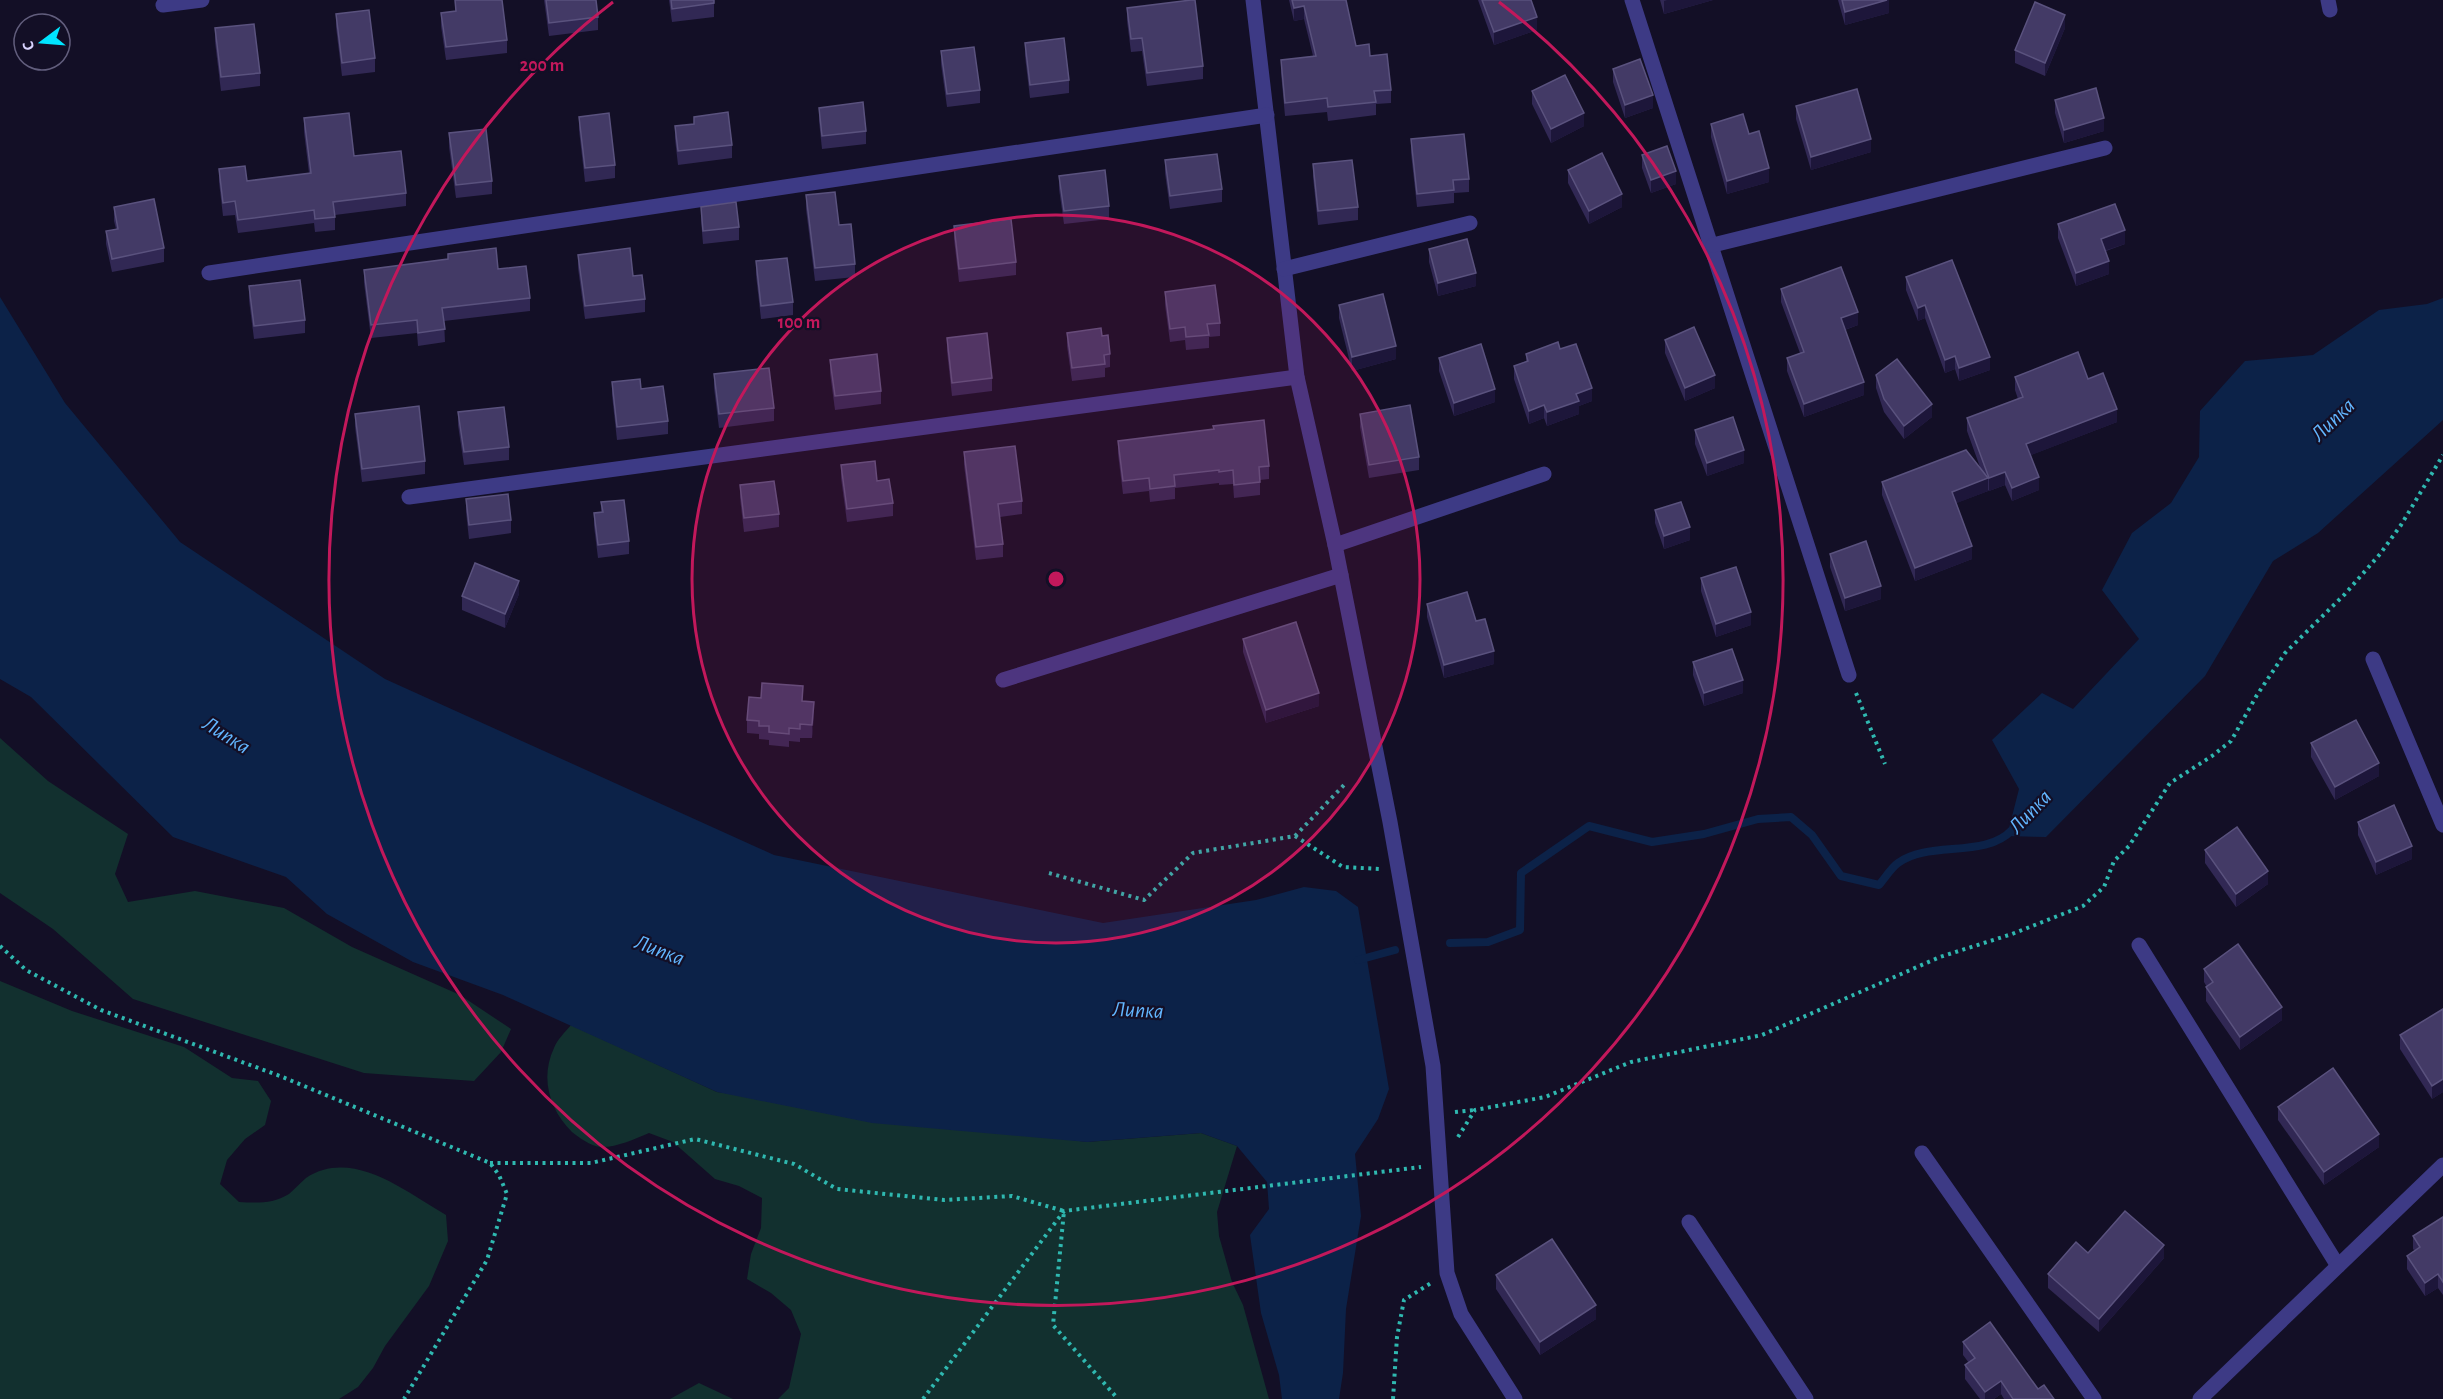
<svg xmlns="http://www.w3.org/2000/svg" width="2443" height="1399" font-family="'Alegreya Sans',sans-serif">
	<style>
		.green { fill: #12302f }
		.water { fill: #0c2248 }
		.lines { fill: none; stroke-linecap: round; stroke-linejoin: round }
		.stream { stroke: #0c2248; stroke-width: 8 }
		.path { stroke: #2fb8b0; stroke-width: 4; stroke-dasharray: 3 4.5; stroke-linecap: butt }
		.minor { stroke: #3d3a85; stroke-width: 15 }
		.wall { fill: #312854 }
		.shaded-wall { fill: #1d163a }
		.building { fill: #433a66; stroke: #5a527e; stroke-width: 1.5 }
		.ring { fill: none; stroke: #c2185b; stroke-width: 3 }
		.labels { text-anchor: middle; stroke-width: 4.5; stroke-linejoin: round; paint-order: stroke }
		.water-label { font-size: 22px; font-style: italic; fill: #62b6ff; stroke: #130f26 }
		.centre { fill: #c2185b; stroke: #130f26; stroke-width: 3 }
		.ring-label { font-size: 18px; text-anchor: middle; font-weight: bold; fill: #c2185b; stroke: #130f26; stroke-width: 4.5; stroke-linejoin: round; paint-order: stroke }
	</style>
	<rect width="100%" height="100%" fill="#130f26"/>
	<g class="green">
		<polygon points="0,738 48,781 128,834 115,874 128,902 195,891 284,908 352,947 460,995 511,1029 501,1052 474,1081 364,1073 133,999 53,929 0,893"/>
		<path d="M0,981L72,1011L184,1047L232,1078L258,1081L271,1101L265,1125L245,1139L227,1160L220,1184L239,1202C257,1203 273,1204 289,1194C295,1189 300,1183 306,1178C353,1147 407,1193 446,1215L448,1241L429,1286L385,1346L373,1368L358,1387L339,1399H0Z"/>
		<path d="M571,1025L717,1092L1087,1142L1201,1133L1237,1146L1217,1212L1219,1236L1232,1282L1243,1305L1269,1399H778L789,1388L801,1334L791,1310L771,1293L747,1279L751,1254L761,1228L762,1198L739,1186L715,1179L673,1142L649,1133C635,1139 615,1148 600,1147C591,1146 578,1137 572,1132C549,1109 540,1078 554,1048C557,1040 565,1032 571,1025Z"/>
		<polygon points="699,1383 733,1399 670,1399"/>
	</g>
	<g class="water">
		<polygon points="0,297 65,403 180,542 385,679 774,855 1103,923 1256,900 1304,887 1336,891 1358,907 1389,1089 1378,1119 1355,1154 1361,1216 1346,1309 1343,1373 1339,1399 1282,1399 1279,1375 1261,1313 1250,1235 1269,1209 1267,1182 1237,1146 1201,1133 1087,1142 872,1123 717,1092 503,995 413,962 327,914 286,877 173,837 31,697 0,679"/>
		<polygon points="2443,298 2443,420 2318,533 2273,561 2205,676 2046,837 2007,836 2019,789 1992,740 2042,693 2073,709 2139,639 2102,590 2132,533 2171,503 2199,457 2200,411 2245,361 2313,355 2379,310 2427,304"/>
	</g>
	<g class="lines">
		<g class="stream">
			<path d="M1450,943L1488,942L1520,930L1521,873L1589,826L1652,842L1704,834L1758,819L1791,817L1812,835L1841,876L1879,885C1885,878 1891,868 1898,863C1929,840 1985,859 2012,830"/>
			<polyline points="1358,960 1395,950"/>
		</g>
		<g class="path">
			<polyline points="1856,693 1885,764"/>
			<polyline points="1295,836 1344,785"/>
			<polyline points="1049,873 1144,900 1193,853 1295,836 1343,867 1380,869"/>
			<polyline points="0,946 26,970 101,1010 280,1076 490,1163 499,1175 507,1194 487,1260 404,1399"/>
			<polyline points="1455,1112 1474,1110"/>
			<polyline points="1458,1137 1475,1110 1545,1097 1631,1062 1762,1035 1940,957 2012,934 2083,906 2104,887 2114,861 2129,846 2170,783 2212,756 2231,741 2257,695 2285,653 2345,594 2380,554 2401,525 2443,455"/>
			<polyline points="490,1163 591,1163 695,1139 794,1164 837,1189 944,1200 1012,1196 1064,1211 1053,1325 1118,1399"/>
			<polyline points="923,1399 1064,1211 1421,1167"/>
			<polyline points="1393,1399 1397,1337 1404,1300 1431,1283"/>
		</g>
		<g class="minor">
			<polyline points="1253,0 1297,377 1335,545 1390,822 1433,1066 1447,1273 1461,1314 1515,1399"/>
			<polyline points="1632,0 1849,675"/>
			<polyline points="2328,0 2330,10"/>
			<polyline points="163,5 202,0"/>
			<polyline points="1713,245 2105,148"/>
			<polyline points="1284,269 1470,223"/>
			<polyline points="209,273 1267,115"/>
			<polyline points="409,497 1297,377"/>
			<polyline points="1335,545 1544,474"/>
			<polyline points="2373,659 2443,825"/>
			<polyline points="1003,680 1341,575"/>
			<polyline points="2139,945 2338,1266"/>
			<polyline points="1922,1153 2094,1399"/>
			<polyline points="1689,1222 1806,1399"/>
			<polyline points="2200,1399 2443,1165"/>
		</g>
	</g>
	<g class="wall">
		<polygon points="455,0 507,40 507,53 446,60 441,26 441,13 455,11"/>
		<polygon points="544,0 596,0 598,17 598,30 549,36"/>
		<polygon points="669,0 714,0 714,17 672,22"/>
		<polygon points="1289,0 1346,0 1356,46 1370,56 1391,90 1391,103 1376,104 1376,115 1328,121 1327,112 1285,116 1281,73 1281,60 1313,56 1304,19 1294,21"/>
		<polygon points="1478,0 1531,0 1537,30 1494,45"/>
		<polygon points="1660,0 1713,0 1664,14"/>
		<polygon points="1838,0 1889,0 1889,13 1845,25"/>
		<polygon points="1127,8 1203,66 1203,79 1147,86 1142,51 1131,52 1127,21"/>
		<polygon points="336,14 375,58 375,72 342,76 336,27"/>
		<polygon points="215,28 260,73 260,86 221,91 215,42"/>
		<polygon points="2065,28 2045,76 2015,63 2015,50"/>
		<polygon points="1025,43 1069,80 1069,93 1030,98 1025,56"/>
		<polygon points="941,51 980,90 980,103 947,107 941,64"/>
		<polygon points="1613,69 1653,108 1625,118 1613,82"/>
		<polygon points="1532,91 1584,126 1551,143 1532,104"/>
		<polygon points="2055,100 2104,131 2064,143 2055,113"/>
		<polygon points="1796,106 1871,152 1811,170 1796,119"/>
		<polygon points="819,108 866,131 866,144 822,149 819,121"/>
		<polygon points="579,117 615,165 615,178 585,182 579,130"/>
		<polygon points="694,117 732,145 732,158 678,165 675,139 675,126 694,124"/>
		<polygon points="304,118 354,156 406,193 406,206 335,215 335,230 315,232 314,223 238,233 235,215 223,216 219,182 219,169 247,181 309,173 304,132"/>
		<polygon points="1711,124 1769,182 1727,194 1711,137"/>
		<polygon points="449,133 492,181 492,194 456,198 449,147"/>
		<polygon points="1411,139 1469,179 1469,192 1454,193 1454,203 1417,207 1411,153"/>
		<polygon points="1642,155 1676,184 1651,193 1642,168"/>
		<polygon points="1165,160 1222,189 1222,202 1170,209 1165,173"/>
		<polygon points="1313,164 1358,207 1358,220 1318,225 1313,177"/>
		<polygon points="1568,170 1622,207 1589,224 1568,183"/>
		<polygon points="1059,176 1109,206 1109,219 1064,224 1059,189"/>
		<polygon points="806,195 839,225 855,264 855,277 815,281 806,209"/>
		<polygon points="114,207 164,248 164,262 112,272 106,244 106,231 116,229 114,221"/>
		<polygon points="701,207 739,227 739,240 703,244 701,220"/>
		<polygon points="2058,224 2125,244 2106,251 2109,274 2076,286 2058,238"/>
		<polygon points="954,226 1016,262 1016,275 959,282 954,239"/>
		<polygon points="1429,249 1476,286 1438,296 1429,262"/>
		<polygon points="448,254 498,269 530,298 530,311 444,321 445,342 418,346 417,333 371,338 364,283 364,270 448,259"/>
		<polygon points="578,255 633,276 645,299 645,312 585,319 578,268"/>
		<polygon points="756,261 793,302 793,315 761,319 756,275"/>
		<polygon points="1906,277 1990,370 1959,381 1955,369 1945,373 1925,318 1918,321 1906,290"/>
		<polygon points="249,286 305,320 305,333 254,339 249,300"/>
		<polygon points="1781,289 1858,325 1845,330 1864,395 1804,417 1787,371 1787,358 1800,353 1781,302"/>
		<polygon points="1165,292 1220,323 1220,336 1209,337 1209,348 1186,350 1185,340 1170,342 1165,305"/>
		<polygon points="1339,305 1396,359 1352,371 1339,318"/>
		<polygon points="1067,333 1102,336 1110,354 1110,367 1105,368 1105,377 1072,381 1067,346"/>
		<polygon points="947,338 992,378 992,391 952,396 947,351"/>
		<polygon points="1665,340 1715,388 1685,401 1665,353"/>
		<polygon points="1560,349 1592,401 1579,406 1579,414 1547,426 1544,418 1529,424 1514,379 1514,366 1526,361 1526,354"/>
		<polygon points="1439,358 1495,402 1454,416 1439,371"/>
		<polygon points="830,360 881,391 881,404 835,410 830,373"/>
		<polygon points="714,374 774,408 774,421 719,428 714,388"/>
		<polygon points="1876,375 1932,417 1904,439 1884,412 1876,388"/>
		<polygon points="2015,377 2088,379 2117,422 2031,455 2039,490 2012,501 2005,485 1989,491 1988,490 1988,491 1956,503 1972,559 1915,581 1882,495 1882,482 1980,467 1967,431 1967,418 2018,399 2015,390"/>
		<polygon points="612,382 641,389 668,421 668,434 617,440 612,395"/>
		<polygon points="458,412 509,447 509,460 464,465 458,425"/>
		<polygon points="355,414 425,461 425,474 362,482 355,427"/>
		<polygon points="1360,414 1419,457 1419,470 1369,478 1360,427"/>
		<polygon points="1695,430 1744,463 1707,476 1695,444"/>
		<polygon points="1118,441 1269,466 1269,479 1260,480 1260,495 1234,498 1233,484 1219,485 1219,483 1175,488 1175,499 1150,502 1149,491 1123,494 1118,454"/>
		<polygon points="964,452 1022,501 1022,514 1000,517 1003,544 1003,557 976,560 964,465"/>
		<polygon points="841,465 893,503 893,516 847,522 841,478"/>
		<polygon points="740,485 779,514 779,527 744,532 740,498"/>
		<polygon points="466,499 511,520 511,533 469,539 466,512"/>
		<polygon points="601,502 629,541 629,554 598,558 594,526 594,513 601,512"/>
		<polygon points="1655,510 1690,540 1664,549 1655,523"/>
		<polygon points="1830,554 1881,599 1845,611 1830,567"/>
		<polygon points="1701,578 1751,625 1716,637 1701,591"/>
		<polygon points="519,594 505,628 462,610 462,596"/>
		<polygon points="1427,604 1476,621 1494,664 1444,678 1427,617"/>
		<polygon points="1243,639 1319,706 1266,723 1243,652"/>
		<polygon points="1693,662 1743,693 1704,706 1693,675"/>
		<polygon points="803,701 814,715 812,738 800,738 800,742 789,741 789,747 769,745 769,740 759,739 759,734 747,733 747,720"/>
		<polygon points="2311,743 2379,776 2335,800 2311,757"/>
		<polygon points="2358,822 2412,859 2376,875 2358,835"/>
		<polygon points="2205,850 2268,884 2236,907 2205,863"/>
		<polygon points="2204,969 2282,1020 2240,1050 2206,1001 2206,987 2207,987 2204,982"/>
		<polygon points="2443,1009 2443,1092 2432,1099 2400,1049 2400,1035"/>
		<polygon points="2278,1107 2379,1147 2324,1185 2278,1120"/>
		<polygon points="2443,1217 2443,1295 2438,1288 2425,1296 2407,1269 2407,1256 2415,1251 2413,1249 2413,1236"/>
		<polygon points="2088,1253 2164,1258 2099,1332 2048,1288 2048,1274"/>
		<polygon points="1496,1275 1596,1319 1540,1355 1496,1289"/>
		<polygon points="1963,1342 2038,1389 2054,1399 2004,1399 2001,1394 1994,1399 1980,1399 1965,1379 1965,1365 1969,1363 1963,1355"/>
	</g>
	<g class="shaded-wall">
		<polygon points="1667,0 1713,0 1664,14 1664,1"/>
		<polygon points="1887,0 1889,0 1889,13 1845,25 1845,12"/>
		<polygon points="1304,6 1304,19 1294,21 1294,8"/>
		<polygon points="2065,15 2065,28 2045,76 2045,63"/>
		<polygon points="1537,17 1537,30 1494,45 1494,32"/>
		<polygon points="1653,95 1653,108 1625,118 1625,105"/>
		<polygon points="1584,113 1584,126 1551,143 1551,129"/>
		<polygon points="2104,118 2104,131 2064,143 2064,130"/>
		<polygon points="1871,139 1871,152 1811,170 1811,157"/>
		<polygon points="1769,168 1769,182 1727,194 1727,181"/>
		<polygon points="1676,171 1676,184 1651,193 1651,180"/>
		<polygon points="1622,194 1622,207 1589,224 1589,211"/>
		<polygon points="2125,230 2125,244 2101,252 2101,239"/>
		<polygon points="2109,261 2109,274 2076,286 2076,273"/>
		<polygon points="1476,273 1476,286 1438,296 1438,283"/>
		<polygon points="1925,305 1925,318 1918,321 1918,308"/>
		<polygon points="1858,312 1858,325 1841,331 1841,318"/>
		<polygon points="1396,346 1396,359 1352,371 1352,357"/>
		<polygon points="1955,356 1955,369 1945,373 1945,360"/>
		<polygon points="1990,357 1990,370 1959,381 1959,368"/>
		<polygon points="1715,375 1715,388 1685,401 1685,388"/>
		<polygon points="1864,382 1864,395 1804,417 1804,404"/>
		<polygon points="1592,388 1592,401 1579,406 1579,414 1547,426 1547,412 1576,394"/>
		<polygon points="1495,389 1495,402 1454,416 1454,403"/>
		<polygon points="1932,404 1932,417 1904,439 1904,426"/>
		<polygon points="1544,405 1544,418 1529,424 1529,411"/>
		<polygon points="2117,409 2117,422 2026,457 2026,444"/>
		<polygon points="1744,450 1744,463 1707,476 1707,463"/>
		<polygon points="2005,472 2005,485 1989,491 1989,478"/>
		<polygon points="2039,477 2039,490 2012,501 2012,488"/>
		<polygon points="1988,478 1988,491 1952,505 1952,492"/>
		<polygon points="1690,527 1690,540 1664,549 1664,536"/>
		<polygon points="1972,546 1972,559 1915,581 1915,568"/>
		<polygon points="519,581 519,594 505,628 505,614"/>
		<polygon points="1881,586 1881,599 1845,611 1845,598"/>
		<polygon points="1751,612 1751,625 1716,637 1716,624"/>
		<polygon points="1494,651 1494,664 1444,678 1444,665"/>
		<polygon points="1743,680 1743,693 1704,706 1704,693"/>
		<polygon points="1319,693 1319,706 1266,723 1266,710"/>
		<polygon points="814,702 814,715 812,738 812,725"/>
		<polygon points="2379,763 2379,776 2335,800 2335,787"/>
		<polygon points="2412,846 2412,859 2376,875 2376,862"/>
		<polygon points="2268,871 2268,884 2236,907 2236,894"/>
		<polygon points="2282,1007 2282,1020 2240,1050 2240,1037"/>
		<polygon points="2443,1079 2443,1092 2432,1099 2432,1086"/>
		<polygon points="2379,1134 2379,1147 2324,1185 2324,1172"/>
		<polygon points="2164,1245 2164,1258 2099,1332 2099,1319"/>
		<polygon points="2438,1274 2438,1288 2425,1296 2425,1283"/>
		<polygon points="1596,1305 1596,1319 1540,1355 1540,1342"/>
		<polygon points="2001,1381 2001,1394 1994,1399 1985,1399 1985,1392"/>
	</g>
	<g class="building">
		<polygon points="455,0 502,0 507,40 446,47 441,13 456,11"/>
		<polygon points="546,0 596,0 598,17 549,23"/>
		<polygon points="671,0 714,0 714,3 672,9"/>
		<polygon points="1191,0 1195,0 1203,66 1147,73 1142,38 1131,39 1127,8"/>
		<polygon points="1292,0 1346,0 1356,46 1369,44 1370,56 1387,54 1391,90 1374,91 1376,102 1328,107 1327,98 1285,103 1281,60 1316,56 1304,6 1294,8"/>
		<polygon points="1482,0 1531,0 1537,17 1494,32"/>
		<polygon points="1842,0 1887,0 1845,12"/>
		<polygon points="2035,2 2065,15 2045,63 2015,50"/>
		<polygon points="369,10 375,58 342,63 336,14"/>
		<polygon points="254,24 260,73 221,77 215,28"/>
		<polygon points="1064,38 1069,80 1030,85 1025,43"/>
		<polygon points="974,47 980,90 947,94 941,51"/>
		<polygon points="1640,59 1653,95 1625,105 1613,69"/>
		<polygon points="1565,75 1584,113 1551,129 1532,91"/>
		<polygon points="2096,88 2104,118 2064,130 2055,100"/>
		<polygon points="1857,89 1871,139 1811,157 1796,106"/>
		<polygon points="863,102 866,131 822,136 819,108"/>
		<polygon points="728,112 732,145 678,151 675,126 694,124 694,117"/>
		<polygon points="349,113 354,156 401,151 406,193 333,202 335,217 315,219 314,210 238,220 235,201 223,203 219,169 245,166 247,181 311,173 304,118"/>
		<polygon points="609,113 615,165 585,168 579,117"/>
		<polygon points="1743,114 1749,134 1759,131 1769,168 1727,181 1711,124"/>
		<polygon points="486,129 492,181 456,185 449,133"/>
		<polygon points="1464,134 1469,179 1453,180 1454,190 1417,194 1411,139"/>
		<polygon points="1667,146 1676,171 1651,180 1642,155"/>
		<polygon points="1602,153 1622,194 1589,211 1568,170"/>
		<polygon points="1217,154 1222,189 1170,196 1165,160"/>
		<polygon points="1352,160 1358,207 1318,211 1313,164"/>
		<polygon points="1105,170 1109,206 1064,211 1059,176"/>
		<polygon points="835,192 839,225 851,224 855,264 815,268 806,195"/>
		<polygon points="154,199 164,248 112,259 106,231 118,229 114,207"/>
		<polygon points="736,202 739,227 703,231 701,207"/>
		<polygon points="2115,204 2125,230 2101,239 2109,261 2076,273 2058,224"/>
		<polygon points="1011,219 1016,262 959,269 954,226"/>
		<polygon points="1467,239 1476,273 1438,283 1429,249"/>
		<polygon points="496,248 498,269 526,266 530,298 442,308 445,329 418,333 417,320 371,325 364,270 448,259 448,254"/>
		<polygon points="630,248 633,276 642,275 645,299 585,306 578,255"/>
		<polygon points="787,258 793,302 761,306 756,261"/>
		<polygon points="1952,260 1990,357 1959,368 1955,356 1945,360 1925,305 1918,308 1906,277"/>
		<polygon points="1841,267 1858,312 1841,318 1864,382 1804,404 1787,358 1804,352 1781,289"/>
		<polygon points="300,280 305,320 254,326 249,286"/>
		<polygon points="1215,285 1220,323 1207,324 1209,335 1186,337 1185,327 1170,329 1165,292"/>
		<polygon points="1383,294 1396,346 1352,357 1339,305"/>
		<polygon points="1694,327 1715,375 1685,388 1665,340"/>
		<polygon points="1101,328 1102,336 1108,335 1110,354 1104,355 1105,364 1072,368 1067,333"/>
		<polygon points="987,333 992,378 952,383 947,338"/>
		<polygon points="1558,342 1560,349 1576,344 1592,388 1576,394 1579,401 1547,412 1544,405 1529,411 1514,366 1528,361 1526,354"/>
		<polygon points="1481,344 1495,389 1454,403 1439,358"/>
		<polygon points="2078,352 2088,379 2103,373 2117,409 2026,444 2039,477 2012,488 2005,472 1989,478 1967,418 2023,397 2015,377"/>
		<polygon points="877,354 881,391 835,396 830,360"/>
		<polygon points="1897,359 1932,404 1904,426 1884,399 1876,375"/>
		<polygon points="769,368 774,408 719,414 714,374"/>
		<polygon points="640,379 641,389 663,386 668,421 617,427 612,382"/>
		<polygon points="1410,405 1419,457 1369,465 1360,414"/>
		<polygon points="419,406 425,461 362,469 355,414"/>
		<polygon points="504,407 509,447 464,452 458,412"/>
		<polygon points="1733,417 1744,450 1707,463 1695,430"/>
		<polygon points="1264,420 1269,466 1259,467 1260,482 1234,485 1233,470 1219,472 1219,470 1174,475 1175,486 1150,489 1149,478 1123,481 1118,441 1214,429 1213,426"/>
		<polygon points="1015,446 1022,501 998,504 1003,544 976,547 964,452"/>
		<polygon points="1966,450 1988,478 1952,492 1972,546 1915,568 1882,482"/>
		<polygon points="875,461 877,481 889,479 893,503 847,509 841,465"/>
		<polygon points="774,481 779,514 744,518 740,485"/>
		<polygon points="508,494 511,520 469,525 466,499"/>
		<polygon points="624,500 629,541 598,545 594,513 603,512 601,502"/>
		<polygon points="1681,502 1690,527 1664,536 1655,510"/>
		<polygon points="1866,541 1881,586 1845,598 1830,554"/>
		<polygon points="475,563 519,581 505,614 462,596"/>
		<polygon points="1736,567 1751,612 1716,624 1701,578"/>
		<polygon points="1467,592 1476,621 1485,619 1494,651 1444,665 1427,604"/>
		<polygon points="1296,622 1319,693 1266,710 1243,639"/>
		<polygon points="1732,649 1743,680 1704,693 1693,662"/>
		<polygon points="762,683 803,686 802,701 814,702 812,725 800,724 800,729 789,728 789,734 769,732 769,726 759,726 759,721 747,720 749,697 761,698"/>
		<polygon points="2356,720 2379,763 2335,787 2311,743"/>
		<polygon points="2394,805 2412,846 2376,862 2358,822"/>
		<polygon points="2237,827 2268,871 2236,894 2205,850"/>
		<polygon points="2238,944 2282,1007 2240,1037 2206,987 2213,982 2204,969"/>
		<polygon points="2443,1009 2443,1079 2432,1086 2400,1035"/>
		<polygon points="2333,1068 2379,1134 2324,1172 2278,1107"/>
		<polygon points="2125,1211 2164,1245 2099,1319 2048,1274 2076,1242 2088,1253"/>
		<polygon points="2443,1217 2443,1282 2438,1274 2425,1283 2407,1256 2420,1247 2413,1236"/>
		<polygon points="1552,1239 1596,1305 1540,1342 1496,1275"/>
		<polygon points="1990,1322 2038,1389 2044,1385 2054,1399 2013,1399 2001,1381 1985,1392 1965,1365 1975,1358 1963,1342"/>
	</g>
	<circle cx="1056" cy="579" r="364" fill="#c2185b" fill-opacity=".12"/>
	<g class="ring">
		<circle cx="1056" cy="579" r="364"/>
		<path d="M1499 2A727 727 0 1 1 613 2"/>
	</g>
	<g class="labels">
		<g class="water-label">
			<text transform="translate(2332 419) rotate(-44)" y="8">Липка</text>
			<text transform="translate(227 734) rotate(32)" y="8">Липка</text>
			<text transform="translate(2029 811) rotate(-46)" y="8">Липка</text>
			<text transform="translate(660 949) rotate(21)" y="8">Липка</text>
			<text transform="translate(1138 1009) rotate(3)" y="8">Липка</text>
		</g>
	</g>
	<circle cx="1056" cy="579" r="9" class="centre"/>
	<g class="ring-label">
		<text x="542" y="71">200 m</text>
		<text x="799" y="328">100 m</text>
	</g>
	<g transform="translate(42 42) rotate(254)"><circle r="28" fill="#130f26" stroke="#625e7d" stroke-width="1.5"/>
	<path d="M0-4.5L10 22L0 15L-10 22Z" fill="#00e5ff"/>
	<text y="-9" font-size="16" font-weight="bold" text-anchor="middle" fill="#d9d4ff">С</text>
	</g>
</svg>
